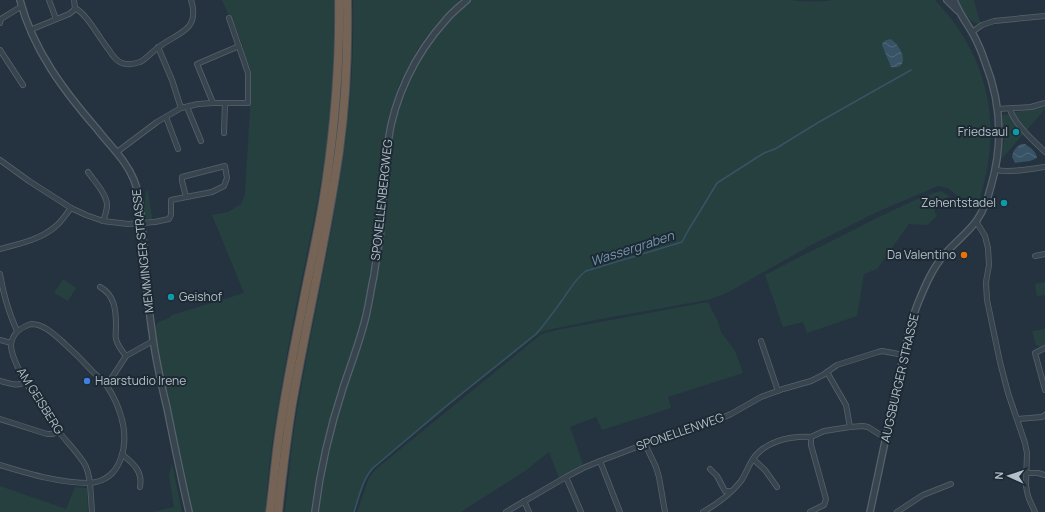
<svg xmlns="http://www.w3.org/2000/svg" width="1045" height="512" font-family="Manrope,sans-serif">
	<style>
		.green { fill: #26403f }
		.water { fill: url(#water-waves) }
		.lines { fill: none; stroke-linecap: round; stroke-linejoin: round }
		.stream { stroke: #385266; stroke-width: 1.5 }
		.minor-casing { stroke: #56626c; stroke-width: 6 }
		.tertiary-casing { stroke: #56626c; stroke-width: 8 }
		.motorway-casing { stroke: #434f59; stroke-width: 10 }
		.minor { stroke: #38454f; stroke-width: 4.5 }
		.tertiary { stroke: #38454f; stroke-width: 5.5 }
		.motorway { stroke: #756455; stroke-width: 8 }
		.culture-dot { fill: #0f9aa8; stroke: #1d2a34; stroke-width: 1.5 }
		.food-dot { fill: #e8710a; stroke: #1d2a34; stroke-width: 1.5 }
		.shop-dot { fill: #3f7fe0; stroke: #1d2a34; stroke-width: 1.5 }
		.labels { text-anchor: middle; stroke-width: 4; stroke-linejoin: round; paint-order: stroke }
		.poi-label { font-size: 12px; fill: #b4bfc9; stroke: #1d2a34; text-anchor: end }
		.street-label { font-size: 12px; fill: #b4bfc9; stroke: #1d2a34 }
		.water-label { font-size: 13px; font-style: italic; fill: #7495ad; stroke: #1d2a34 }
	</style>
	<defs>
		<pattern id="water-waves" width="16" height="10" patternUnits="userSpaceOnUse"><rect width="16" height="10" fill="#385266"/><path d="M0 5q4-4 8 0t8 0" fill="none" stroke="#52697b"/></pattern>
	</defs>
	<rect width="100%" height="100%" fill="#24333f"/>
	<g class="green">
		<path d="M222,0H334C334,53 332,107 324,160C316,216 303,271 292,326C285,365 278,404 272,443C269,466 267,489 265,512H192L161,363L155,330C156,318 166,323 172,315L244,293L212,215L228,212L241,204L245,195L250,107L249,105L251,71L242,50L243,46L231,17L229,16Z"/>
		<path d="M353,0H460L430,32L419,47L399,85L392,107L386,129L383,149L380,174L378,223L375,250L364,307L357,338L338,390L324,443L316,486L312,512H285L292,445L296,417C312,321 335,227 347,130C352,87 354,44 353,0Z"/>
		<path d="M472,0H791C805,2 819,2 832,0H935C985,52 1002,117 983,187C981,193 980,201 978,207L976,209L972,208L948,188L938,186L931,189L877,212L811,245L732,290L722,295L707,300L601,319L552,329L541,332L463,394L374,468C364,478 360,499 355,512H318L320,498L333,433L349,380L363,338L371,307L383,243L390,152L397,117L402,98L410,81L420,62L429,46L441,31L454,16Z"/>
		<path d="M957,0H974L980,22V24C968,23 962,9 957,0Z"/>
		<polygon points="1045,106 1045,109 1001,160 1004,140 1002,122 1003,115"/>
		<path d="M146,191H148L152,217V219L151,220C149,220 148,220 147,219C142,216 146,197 146,191Z"/>
		<path d="M941,191L949,196L934,211L937,216L927,225L909,224L877,269L864,274L857,316L807,333L803,322L783,327L765,275C803,255 841,236 879,217C899,208 920,196 941,191Z"/>
		<polygon points="63,279 76,288 68,301 54,293"/>
		<polygon points="1045,282 1045,295 1037,296 1035,284"/>
		<polygon points="708,302 718,322 721,332 735,351 743,373 668,397 671,408 602,430 596,417 570,427 583,464 559,478 549,452 525,471 461,512 357,512 369,478 376,469 539,336 545,333 557,330"/>
		<polygon points="1045,329 1045,346 1042,347 1036,345 1032,331"/>
		<polygon points="172,464 182,512 153,512 174,507 169,475"/>
		<polygon points="0,486 66,509 75,487 87,488 88,512 0,512"/>
	</g>
	<g class="water">
		<path d="M890,39C900,43 913,70 891,67L882,45C883,41 886,40 890,39Z"/>
		<path d="M1021,144H1025C1031,148 1036,151 1037,158L1030,161L1015,163L1012,157C1013,151 1015,148 1021,144Z"/>
	</g>
	<g class="lines">
		<path class="stream" d="M354,512C359,497 362,480 373,468L445,407L536,334C546,323 554,311 563,299C570,289 576,278 586,271L682,242L689,229L702,208L717,183L764,153L775,149L819,122L911,70"/>
		<defs>
			<g id="minor">
				<polyline points="49,0 56,19"/>
				<polyline points="74,0 75,8"/>
				<polyline points="0,23 1,19 22,6"/>
				<path d="M30,30L69,14L73,11L75,8C88,15 99,38 109,50C112,55 116,61 122,63C127,65 134,64 140,62C147,59 152,51 159,47C167,40 183,34 189,26C195,18 194,9 191,0"/>
				<polyline points="972,32 982,25 994,21 1045,16"/>
				<polyline points="158,47 172,80 181,108"/>
				<polyline points="0,50 23,85"/>
				<polyline points="213,103 197,64 239,46"/>
				<polyline points="187,107 201,141"/>
				<polyline points="998,109 1031,107 1045,103"/>
				<path d="M1010,109C1014,124 1034,141 1045,152"/>
				<polyline points="166,117 178,149"/>
				<polyline points="224,133 225,103"/>
				<polyline points="117,152 157,122 181,108 198,104 213,103 248,103 248,73 229,18"/>
				<polyline points="0,160 29,181 71,208 86,215 103,221 128,224 155,222 169,219 171,215 171,200 212,192 224,186 227,178 225,166 182,177 182,181 186,197"/>
				<path d="M996,170C1012,173 1029,169 1045,167"/>
				<path d="M88,172C94,181 107,194 107,205C107,210 105,216 103,221"/>
				<polyline points="976,221 985,236 988,248 989,265 986,282 987,300 1000,362 1008,393 1025,443 1027,453 1026,485 1027,492 1029,499 1035,512"/>
				<path d="M0,249C19,244 42,239 56,226C62,221 66,214 71,208"/>
				<polyline points="1035,256 1045,254"/>
				<path d="M0,274C3,293 9,313 17,331"/>
				<path d="M100,287C115,295 116,311 116,326C116,331 115,335 116,339C117,345 122,351 126,356"/>
				<path d="M31,324C45,324 56,336 66,345C75,353 84,362 92,371C97,376 103,380 107,386C113,395 118,406 121,416C129,443 123,480 90,483C89,476 88,469 84,463C77,452 67,442 59,432C46,415 11,365 11,345C12,334 21,327 31,324Z"/>
				<polyline points="0,340 11,343"/>
				<polyline points="761,341 778,391"/>
				<polyline points="1045,348 1035,353 1045,390"/>
				<polyline points="827,372 846,405 850,427"/>
				<path d="M0,381C9,383 17,387 26,382"/>
				<polyline points="106,385 111,379 126,356 153,341"/>
				<polyline points="0,419 47,434 53,434 58,431"/>
				<polyline points="1018,419 1042,417 1045,415"/>
				<polyline points="645,444 656,467 659,477 665,512"/>
				<path d="M123,455C134,464 143,472 140,487"/>
				<polyline points="753,459 765,470 777,487"/>
				<polyline points="600,461 620,512"/>
				<path d="M0,465C30,474 59,483 90,483L92,512"/>
				<polyline points="710,469 717,476 725,491 731,491"/>
				<polyline points="1027,473 1038,473 1045,475"/>
				<polyline points="566,477 581,512"/>
				<polyline points="524,501 529,512"/>
				<polyline points="506,512 566,477 583,468 600,461 645,444 718,420 731,414 761,397 783,389 811,381 823,375 837,365 878,352 882,351 904,355"/>
				<path d="M703,512C717,504 731,494 741,481C746,474 748,466 753,459C765,441 790,436 811,437"/>
				<polyline points="810,512 824,505 826,499 811,445 811,437 824,431 850,427 863,426 868,427 885,438"/>
				<polyline points="897,512 923,495 951,484"/>
			</g>
			<g id="tertiary">
				<path d="M20,0C33,50 64,91 97,129C110,146 126,160 134,180C141,198 141,218 143,237C146,268 147,300 152,331C155,357 161,383 167,408C174,443 181,477 189,512"/>
				<polyline points="947,0 957,10"/>
				<path d="M315,512C320,470 330,428 343,388C351,364 360,341 366,316C369,303 371,289 374,275C376,260 379,245 381,230C384,201 383,171 388,142C394,98 415,54 445,21C451,13 459,7 467,0"/>
				<path d="M870,512C879,471 887,431 896,391C903,361 907,331 918,303C925,286 932,269 944,255C954,243 968,233 977,220C984,210 988,198 991,186C1003,145 1001,102 985,62C982,53 978,43 973,34C966,22 959,13 954,0"/>
			</g>
			<g id="motorway">
				<path d="M270,512C273,489 275,466 278,443C284,398 293,353 302,309C310,267 320,226 326,184C335,123 340,62 339,0"/>
				<path d="M278,512C282,476 286,440 292,404C307,319 327,236 339,151C346,101 348,50 347,0"/>
			</g>
		</defs>
		<use href="#minor" class="minor-casing"/>
		<use href="#tertiary" class="tertiary-casing"/>
		<use href="#motorway" class="motorway-casing"/>
		<use href="#minor" class="minor"/>
		<use href="#tertiary" class="tertiary"/>
		<use href="#motorway" class="motorway"/>
	</g>
	<g class="culture-dot">
		<circle cx="1016" cy="132" r="4"/>
		<circle cx="1004" cy="203" r="4"/>
		<circle cx="171" cy="297" r="4"/>
	</g>
	<circle class="food-dot" cx="964" cy="255" r="4"/>
	<circle class="shop-dot" cx="87" cy="381" r="4"/>
	<g class="labels">
		<g class="poi-label">
			<text x="1008" y="136">Friedsaul</text>
			<text x="996" y="207">Zehentstadel</text>
			<text x="956" y="259">Da Valentino</text>
			<text x="179" y="301" text-anchor="start">Geishof</text>
			<text x="95" y="385" text-anchor="start">Haarstudio Irene</text>
		</g>
		<g class="street-label">
			<text transform="translate(382 200) rotate(-84)" y="4">SPONELLENBERGWEG</text>
			<text transform="translate(143 251) rotate(-96)" y="4">MEMMINGER STRASSE</text>
			<text transform="translate(900 378) rotate(-77)" y="4">AUGSBURGER STRASSE</text>
			<text transform="translate(40 401) rotate(58)" y="4">AM GEISBERG</text>
			<text transform="translate(680 432) rotate(-19)" y="4">SPONELLENWEG</text>
		</g>
		<g class="water-label">
			<text transform="translate(632 248) rotate(-18)" y="5">Wassergraben</text>
		</g>
	</g>
	<g transform="translate(1009 476) rotate(273)" stroke="#1d2a34" stroke-width="3" paint-order="stroke">
	<path d="M0-3L7 15L0 10L-7 15Z" fill="#b4bfc9"/>
	<text y="-6" font-size="11" font-weight="bold" text-anchor="middle" fill="#b4bfc9">N</text>
	</g>
</svg>
